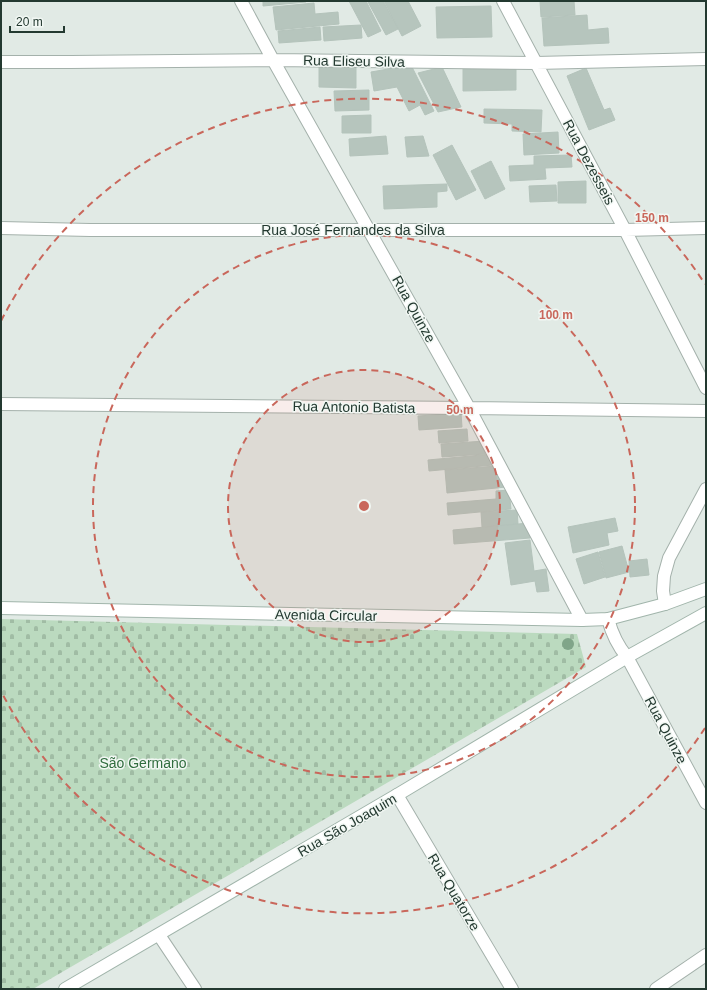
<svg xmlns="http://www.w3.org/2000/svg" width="707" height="990" font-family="Arial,sans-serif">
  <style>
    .cemetery { fill: url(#cemetery-stones) }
    .building { fill: #b6c5bd; stroke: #b4c3bb }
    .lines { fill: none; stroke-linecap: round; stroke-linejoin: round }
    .street-casing { stroke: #a4b1ab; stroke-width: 14 }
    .secondary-casing { stroke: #a1b5ab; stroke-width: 14 }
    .street { stroke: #fff; stroke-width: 12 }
    .secondary { stroke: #fff; stroke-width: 12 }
    .tree { fill: #80a589 }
    .ring { fill: none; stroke: #c9675b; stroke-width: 2; stroke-dasharray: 7 5 }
    .labels { text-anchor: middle; stroke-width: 3; stroke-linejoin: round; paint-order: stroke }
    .street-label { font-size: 14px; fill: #233930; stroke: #f1f7f3 }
    .park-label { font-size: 14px; fill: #306d3e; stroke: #f1f7f3 }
    .centre { fill: #c9675b; stroke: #f1f7f3; stroke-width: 2 }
    .ring-label { font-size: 12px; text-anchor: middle; font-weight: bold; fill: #c9675b; stroke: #f1f7f3; stroke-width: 3; stroke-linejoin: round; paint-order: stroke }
  </style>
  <defs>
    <pattern id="cemetery-stones" width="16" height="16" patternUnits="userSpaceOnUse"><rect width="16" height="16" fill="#bbdabf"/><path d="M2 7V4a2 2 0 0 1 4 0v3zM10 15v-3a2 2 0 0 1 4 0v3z" fill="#a0bca4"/></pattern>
  </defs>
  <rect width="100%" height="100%" fill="#e1eae5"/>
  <path class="cemetery" d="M1 619 577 634 586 667 33 989H1Z"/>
  <path class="building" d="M263 1H306V2L263 6Z
    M349 1H366L381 31 368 37Z
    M369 1H383L398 29 386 35 368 2Z
    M384 1H408L421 26 402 36Z
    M540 1H574L575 15 541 17Z
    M314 3 315 14 338 12 339 24 276 30 273 7Z
    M491 6 492 37 437 38 436 7Z
    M587 15 588 30 608 28 609 43 544 46 542 18Z
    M361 25 362 38 324 41 323 27Z
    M320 27 321 40 279 43 278 31Z
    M319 65 356 66V88L319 87Z
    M411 65 434 111 425 115 420 105 409 111 397 87 374 91 371 72Z
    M442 67 461 107 438 112 418 73Z
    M516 67V90L463 91V69Z
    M586 68 604 110 610 108 615 120 589 130 567 76Z
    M369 90V110L335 111 334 91Z
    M484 109 542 110 541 132 512 131V124L484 123Z
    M371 115V133H342V116Z
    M558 132 559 153 524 155 523 134Z
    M386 136 388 154 350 156 349 139Z
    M423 136 429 156 407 157 405 137Z
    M452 145 476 190 456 200 433 155Z
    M571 155 572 167 545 168 546 179 510 181 509 166 534 165V156Z
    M491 161 505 189 485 199 471 171Z
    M586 181V203H558V182Z
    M447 184V191L437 192V207L384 209 383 186Z
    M556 185 557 201 530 202 529 186Z
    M461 413 462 427 419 430 418 416Z
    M467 429 468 441 439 443 438 431Z
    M485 441V454L442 457 441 444Z
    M492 454 493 465 429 471 428 460Z
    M496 466 506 487 447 493 445 470Z
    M509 490 511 509 448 515 447 503 496 499V491Z
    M517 510 518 524 482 527 481 512Z
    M615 518 618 531 607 533 609 545 573 553 568 527Z
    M529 523 530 538 454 544 453 530Z
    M530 540 534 571 546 569 549 591 537 592 535 581 511 585 505 543Z
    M622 546 629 572 606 578 599 552Z
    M598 552 605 577 584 584 576 559Z
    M647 559 649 575 630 577 629 561Z"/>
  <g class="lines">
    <defs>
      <path id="street" d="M241 1 273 60 469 408 582 620
        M503 1 625 230 706 388
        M1 62H71L273 60 536 63 706 59
        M1 228 90 230H625L706 228
        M1 404 469 408 706 411
        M665 604 663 591 664 576 669 558 706 489
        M608 619C612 634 617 645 627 657L706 803
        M397 795 512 989
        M159 935 195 989
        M656 989 706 955"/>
      <path id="secondary" d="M1 608 582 620 608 619 665 604 706 589
        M65 989 397 795 627 657 706 613"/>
    </defs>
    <use href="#street" class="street-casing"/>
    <use href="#secondary" class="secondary-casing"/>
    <use href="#street" class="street"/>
    <use href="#secondary" class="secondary"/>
  </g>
  <circle class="tree" cx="568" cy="644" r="6"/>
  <circle cx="364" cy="506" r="136" fill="#c9675b" fill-opacity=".12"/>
  <g class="ring">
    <circle cx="364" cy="506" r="136"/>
    <circle cx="364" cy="506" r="271"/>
    <path d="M705 728A407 407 0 0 1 1 691M1 321A407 407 0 0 1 705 284"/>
  </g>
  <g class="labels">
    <g class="street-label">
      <text transform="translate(354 61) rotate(1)" y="5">Rua Eliseu Silva</text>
      <text transform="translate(589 162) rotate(62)" y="5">Rua Dezesseis</text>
      <text x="353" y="235">Rua José Fernandes da Silva</text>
      <text transform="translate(414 309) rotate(61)" y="5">Rua Quinze</text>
      <text transform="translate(354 407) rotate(1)" y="5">Rua Antonio Batista</text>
      <text transform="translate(326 615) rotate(1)" y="5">Avenida Circular</text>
      <text transform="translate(666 730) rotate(62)" y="5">Rua Quinze</text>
      <text transform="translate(347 825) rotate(-30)" y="5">Rua São Joaquim</text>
      <text transform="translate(454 892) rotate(59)" y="5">Rua Quatorze</text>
    </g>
    <g class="park-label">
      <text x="143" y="768">São Germano</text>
    </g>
  </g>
  <circle cx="364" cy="506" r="6" class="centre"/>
  <g class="ring-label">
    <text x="652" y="222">150 m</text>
    <text x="556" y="319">100 m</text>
    <text x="460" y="414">50 m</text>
  </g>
  <rect width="707" height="990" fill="none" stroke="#233930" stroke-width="4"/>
  <path d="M10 26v6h54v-6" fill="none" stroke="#233930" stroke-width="2"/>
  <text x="16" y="26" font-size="12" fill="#233930" stroke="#f1f7f3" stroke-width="3" paint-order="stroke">20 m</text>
</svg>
